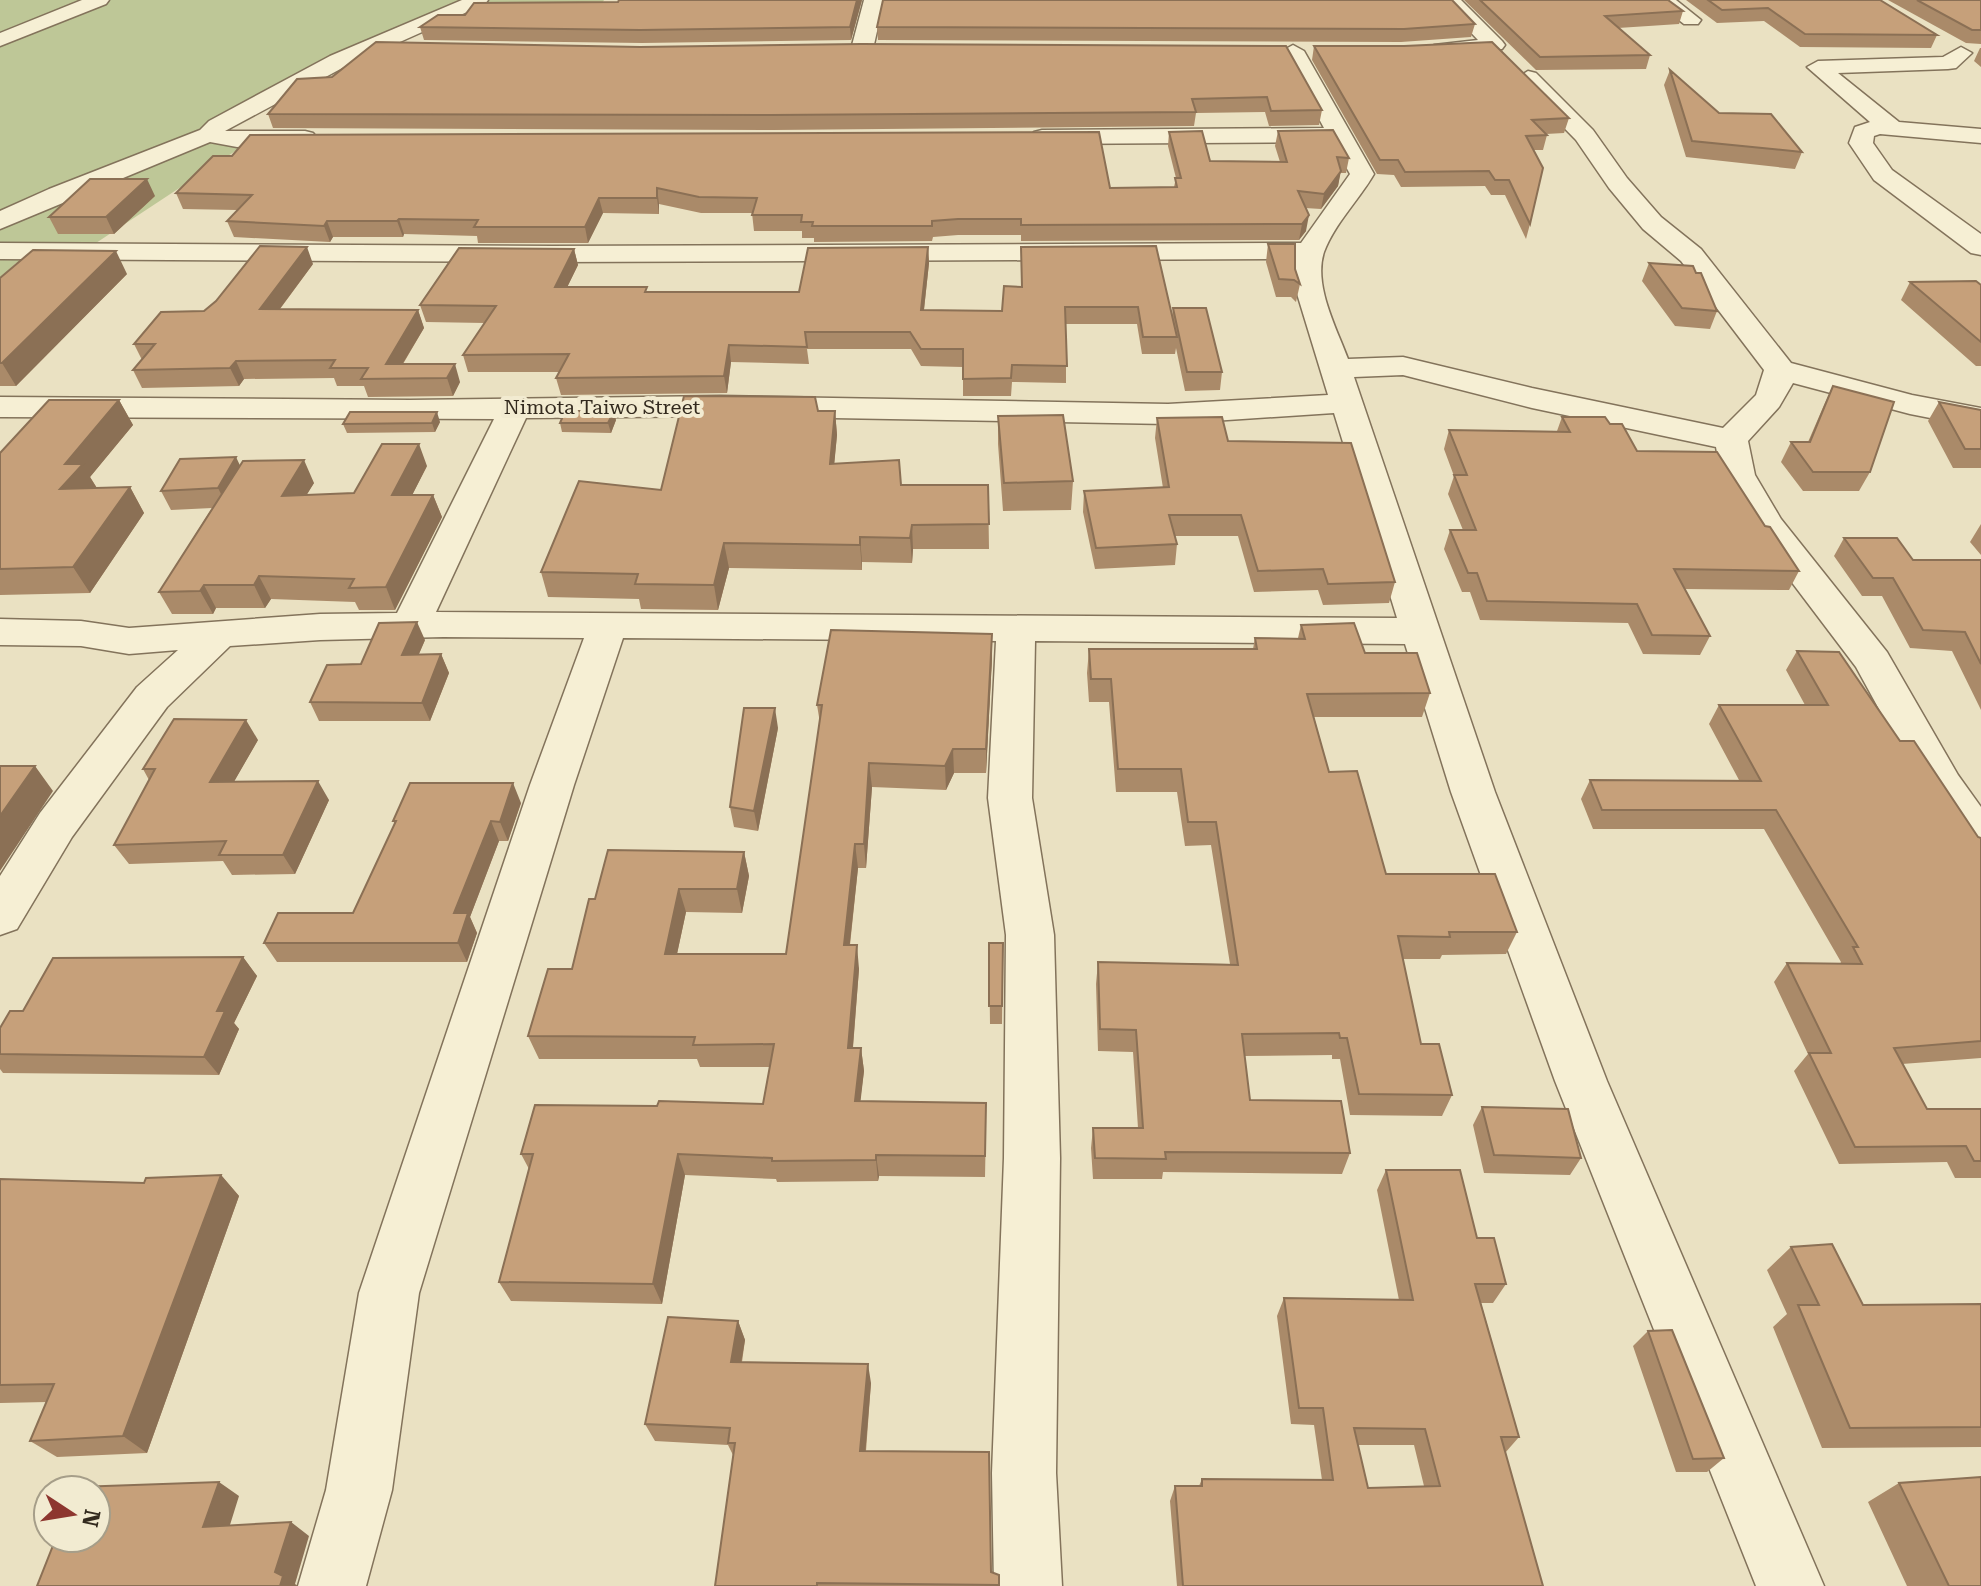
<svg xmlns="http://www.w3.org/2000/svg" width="1981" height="1586" font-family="'Roboto Serif',serif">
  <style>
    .green { fill: #bec797 }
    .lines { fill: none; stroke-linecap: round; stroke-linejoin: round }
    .minor-casing { stroke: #83735b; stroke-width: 3 }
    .minor { fill: #f6efd4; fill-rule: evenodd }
    .wall { fill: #aa8a69; fill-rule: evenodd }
    .shaded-wall { fill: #8b7055 }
    .building { fill: #c6a07a; stroke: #8b7055; stroke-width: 2; fill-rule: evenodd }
    .labels { text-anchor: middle; stroke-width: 8; stroke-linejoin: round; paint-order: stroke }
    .far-street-label { font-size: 20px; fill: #332a1e; stroke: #f2ebd1 }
  </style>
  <rect width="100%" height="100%" fill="#eae1c2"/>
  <path class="green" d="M0 0H604L596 13H476L411 34 213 127 243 146 96 243 16 263 0 278Z"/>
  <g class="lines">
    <defs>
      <path id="minor" d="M82 0H109L106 4 0 46V33Z
        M462 0H488L485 4 346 66 225 131H305L313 133 317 138 313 143 237 147 210 142 0 229V211L49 189 200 130 209 121 330 56Z
        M864 0H884L873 49 862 55 851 49Z
        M1440 0H1461L1502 41 1505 45 1502 49 1434 53 1430 49 1434 45 1478 40Z
        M1653 0H1676L1701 20 1698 24H1684Z
        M1293 45 1304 51 1374 174C1359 200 1335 223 1324 252 1313 285 1337 329 1348 359L1403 357 1532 388 1723 428 1756 395 1764 370 1681 261 1643 229 1609 188 1576 140 1520 83 1517 78 1528 71 1536 73 1593 130 1627 178 1661 217 1701 249 1791 363 1912 395 1981 408V428L1910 414 1793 383 1779 407 1748 441 1755 475 1781 519 1887 652 1958 775 1981 807V859L1965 854 1927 797 1856 667 1747 523 1721 475 1716 447 1532 408 1403 375 1354 377 1495 792 1607 1081 1824 1586H1756L1555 1081 1451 792 1405 644 1035 641 1032 798 1054 935 1060 1158 1056 1473 1062 1586H994L992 1473 1004 1158 1006 935 988 798 996 641 623 638 574 785 419 1293 392 1490 366 1586H298L326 1490 359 1293 530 785 584 638 443 637 320 640 230 646 167 707 72 837 17 929 0 935V876L40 813 137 687 178 650 129 654 81 646 0 645V619L81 621 129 628 320 614 397 613 494 419 0 417V397L410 400 720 396 1168 404 1328 395 1295 287V259L552 262 0 259V243L552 246 1301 243 1350 174 1332 142 1042 144 1034 142 1030 137 1034 132 1042 130 1324 128 1282 51ZM1334 413 1397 618 436 612 526 418 720 416 1168 424Z
        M1961 47 1972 53 1956 68 1948 69 1838 73 1899 122 1981 129V143L1880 134 1874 136 1873 143 1892 170 1981 234V255L1971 253 1874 180 1849 143 1855 127 1870 122 1807 67 1818 61 1943 57Z"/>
    </defs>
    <use href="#minor" class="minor-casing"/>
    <use href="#minor" class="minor"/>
  </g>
  <path class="wall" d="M619 0H862L851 40 642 43 424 40 420 27 465 15 618 2Z
    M1464 0H1668L1683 11 1679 24 1618 28 1650 55 1646 69 1536 70Z
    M1686 0H1880L1937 35 1931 48 1800 47 1764 21 1717 23Z
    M1888 0H1981V44L1966 43Z
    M1475 24 1471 37 1401 42 878 40 877 27Z
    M1286 46 1322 110 1319 125 1269 126 1265 112 1196 113 1194 126 774 130 273 128 268 114 332 77 640 47Z
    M1314 46 1569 118 1564 133 1546 134 1547 135 1543 150H1533L1530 224 1526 239 1505 195H1491L1485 186 1401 187 1394 175 1377 174 1312 60Z
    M1980 48H1981V67L1974 61Z
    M1670 70 1719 113 1802 152 1795 169 1686 157 1664 85Z
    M1278 131 1349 158 1346 173H1340L1338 186 1321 209 1305 208 1306 231 1299 240 1021 241V235H958L933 237 932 241 814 242V238H802V231H754L752 213H701L659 204V214L603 213 588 243H478L477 236 404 234 403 237H333L330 242 234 237 227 221 237 210 183 209 176 193 213 156 1110 188 1174 187 1176 178 1168 146 1169 132 1210 161 1280 162 1275 146Z
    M155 196 114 234H58L49 217Z
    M1268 244 1295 269 1300 284 1296 302 1291 297H1276L1266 262Z
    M928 247 929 263 924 310 1002 311 1021 287V247L1172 316 1173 308 1222 372 1220 390 1185 391 1176 348 1175 354H1142L1137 324H1066V383L1012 382 1011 396H963V367L921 366 911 349H807L809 364 731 362 727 393 561 395 556 378 560 372H468L463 355 485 323 426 322 420 305 574 249 578 265 567 287 648 292H799Z
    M1649 263 1717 311 1710 329 1675 326 1642 281Z
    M313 264 280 309 418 310 424 328 403 364 460 382 453 396 368 397 364 386H337L334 378 244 379 239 386 142 388 133 370 142 360 134 344 204 311Z
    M127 274 16 386H0V278Z
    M1910 282 1981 285V366H1976L1901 300Z
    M1833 386 1870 472 1859 491H1803L1781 462 1791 442H1808L1824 405Z
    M119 400 133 425 90 477 97 488 130 487 144 513 90 593 0 595V453Z
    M1939 402 1981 410V468H1953L1928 421Z
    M818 411H835L837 435 834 464 901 485H988L989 549H913L912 563 862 562V570L729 568 718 610 641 609 639 599 548 597 541 572 661 490Z
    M998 416 1073 481 1071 510 1003 511 998 444Z
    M1562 417 1610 424 1637 451 1765 526 1799 571 1789 590 1685 589 1710 636 1700 655 1643 654 1628 623 1480 620 1470 592H1462L1444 549 1450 530H1463L1448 494 1454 476 1444 449 1449 430 1557 431Z
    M1157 418 1228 441 1395 582 1389 603 1323 605 1318 590 1254 592 1238 536H1175L1177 544 1175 565 1095 569 1083 512 1084 491 1163 488 1155 438Z
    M616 420 611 433 562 432 560 423Z
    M440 422 435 432 347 433 343 424Z
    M240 465 314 483 306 495 354 493 427 466 412 495H433L442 517 395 610H359L355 602 271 599 265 608H216L213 614H172L159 592 212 508 171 510 161 491Z
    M1981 524V555L1970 542Z
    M1844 538 1913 560H1981V710L1952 651 1910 648 1882 596H1862L1834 556Z
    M1301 625 1365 653 1430 693 1422 717H1314L1329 772 1386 874 1517 932 1506 954 1442 955 1440 959H1402L1421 1044 1452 1095 1442 1116 1350 1115 1340 1059H1332V1055L1244 1056 1250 1100 1350 1153 1342 1174 1163 1172 1162 1179H1093L1091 1148 1093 1128H1138L1133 1052 1098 1051 1096 984 1098 962 1230 964 1211 845 1185 846 1177 792H1116L1109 702H1089L1087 673 1089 649H1253L1255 638H1298Z
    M425 640 419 654H441L449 673 430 721H319L310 702 361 664Z
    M1797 651 1900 741 1978 837 1981 838V1058L1902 1064 1927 1109H1981V1178H1955L1947 1162 1839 1164 1794 1071 1808 1054 1774 982 1787 963 1840 964 1841 962 1764 829H1593L1581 799 1590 780H1739L1709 724 1719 705H1805L1786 670Z
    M992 658 986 773H954L946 790 872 787 866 868H858L850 945 859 969 853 1048H861L864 1071 860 1101 986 1125 985 1177 879 1176 878 1181 777 1182 776 1179 685 1175 662 1304 511 1301 499 1282 529 1169 521 1154 657 1106 763 1104 770 1067H700L697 1059H539L528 1036 572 969 595 899 744 852 749 876 742 913 686 912 677 954H786L820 723 817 705Z
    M778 728 758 831 734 827 730 807Z
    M258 740 234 781 329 800 295 874 232 875 223 861 129 864 114 845 149 780 143 769Z
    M521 803 508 841H499L470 917 477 933 467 962H277L264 943 353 913 395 824 393 821Z
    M989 943H1003L1002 1024H990Z
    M243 957 257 976 234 1023 239 1029 219 1075 3 1073 0 1069V1028L23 1011Z
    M1482 1107 1581 1158 1570 1175 1484 1173 1473 1125Z
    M1386 1170 1477 1238 1506 1284 1493 1303H1481L1519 1437 1505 1453 1543 1586H1177L1170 1501 1175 1486H1199L1202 1479 1322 1480 1314 1425 1291 1424 1277 1316 1284 1298 1399 1300 1377 1190ZM1357 1445H1414L1424 1486 1368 1488Z
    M221 1175 239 1196 147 1453 57 1457 30 1441 47 1402 0 1403V1179L144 1183Z
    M1791 1247 1863 1305 1981 1304V1447L1822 1448 1773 1327 1787 1314 1767 1270Z
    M738 1321 745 1340 742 1362 871 1383 866 1451 991 1572 999 1575V1586H715L733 1455 728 1445 655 1441 645 1424Z
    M1648 1331 1724 1458 1707 1472H1676L1633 1346Z
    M1899 1483 1981 1586H1907L1868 1502Z"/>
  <path class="shaded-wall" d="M857 0H862L851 40 850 27Z
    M1341 171 1338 186 1321 209 1324 194Z
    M147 179 155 196 114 234 106 217Z
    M657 188 659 204V214L657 198Z
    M599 198 603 213 588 243 585 227Z
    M1309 215 1306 231 1299 240 1302 224Z
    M399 219 404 234 403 237 397 221Z
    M327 221 333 237 330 242 324 226Z
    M307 247 313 264 267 326 260 309Z
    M928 247 929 263 922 327 921 310Z
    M574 249 578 265 559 304 555 287Z
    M116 251 127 274 16 386 2 363Z
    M418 310 424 328 394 378 386 364Z
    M729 345 731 362 727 393 724 376Z
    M236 361 244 379 239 386 230 368Z
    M455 364 460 382 453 396 447 378Z
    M119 400 133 425 90 477 98 490 60 489 65 464Z
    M614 411 616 420 611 433 608 423Z
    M835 411 837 435 832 488 830 464Z
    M437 412 440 422 435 432 432 423Z
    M419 444 427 466 401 517 392 495Z
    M236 457 245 476 228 508 218 488Z
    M304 460 314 483 292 519 282 496Z
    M130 487 144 513 90 593 73 567Z
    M433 495 442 517 395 610 386 587Z
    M912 525 913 549 912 563 910 538Z
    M860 537 862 562V570L860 545Z
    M724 543 729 568 718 610 714 585Z
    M259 576 271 599 265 608 254 585Z
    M204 585 216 608 213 614 200 591Z
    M417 622 425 640 410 674 402 655Z
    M992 634V658L986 773V749Z
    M441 654 449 673 430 721 422 703Z
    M775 708 778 728 758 831 754 811Z
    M246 720 258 740 223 801 210 782Z
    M953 749 954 773 946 790 945 766Z
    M869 763 872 787 866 868 864 844Z
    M35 766 53 791 0 871V816Z
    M318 781 329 800 295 874 283 855Z
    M513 783 521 803 508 841 500 822Z
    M491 821 499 841 470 917 477 933 467 962 458 943 454 913Z
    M855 844 858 868 847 969 844 945Z
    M744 852 749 876 742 913 737 889Z
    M679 889 686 912 672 977 665 954Z
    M857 945 859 969 851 1070 848 1048Z
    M243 957 257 976 234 1023 239 1029 219 1075 204 1057 217 1011Z
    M861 1048 864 1071 858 1123 855 1101Z
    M678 1154 685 1175 662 1304 653 1284Z
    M876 1155 879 1176 878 1181 876 1160Z
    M221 1175 239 1196 147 1453 123 1436Z
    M738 1321 745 1340 738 1381 731 1362Z
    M868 1364 871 1383 864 1468 860 1451Z
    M219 1482 239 1496 225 1541 203 1527Z
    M291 1522 309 1536 295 1584 298 1586H280L275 1572Z"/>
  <path class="building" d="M619 0H857L850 27 640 30 420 27 438 15H465L474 3 618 2Z
    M883 0H1452L1475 24 1404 29 877 27Z
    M1480 0H1668L1683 11 1605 16 1650 55 1540 57Z
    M1708 0H1880L1937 35 1805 34 1768 8 1722 10Z
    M1917 0H1981V30H1972Z
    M376 42 640 47 861 44 1286 46 1322 110 1271 111 1267 97 1192 99 1196 112 772 115 268 114 297 79 332 77Z
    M1492 42 1569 118 1532 120 1547 135 1526 136 1543 168 1530 224 1509 180H1495L1489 171 1405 172 1398 160H1380L1314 46H1404Z
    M1670 70 1719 113 1771 114 1802 152 1692 141Z
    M1333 130 1349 158 1337 157 1341 171 1324 194 1298 191 1309 215 1302 224 1021 225V219H958L932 221V226H812L813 222H801L802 215H752L757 198 699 197 657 188V198H599L585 227H474L478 220 399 219 397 221H327L324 226 227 221 252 195 176 193 213 156H232L250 135 1099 132 1110 188 1177 187 1175 178H1181L1169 132 1202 131 1210 161 1287 162 1278 131Z
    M90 179H147L106 217H49Z
    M1268 244H1295V269L1300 284 1294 280 1279 279Z
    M260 246 307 247 260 309 418 310 386 364H455L447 378 361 379 368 368H330L335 360 236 361 230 368 133 370 155 344H134L161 312 204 311 216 301Z
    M1156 246 1177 337H1143L1138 307H1065L1067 366 1012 365 1011 378 963 379V349H921L910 332H805L807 347 729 345 724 376 556 378 569 354 463 355 496 306 420 305 459 248 574 249 555 287H647L645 292H799L808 248 928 247 921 310 1002 311 1004 286 1022 287 1021 247Z
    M33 250 116 251 2 363H0V278Z
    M1649 263 1693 266 1696 273H1701L1717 311 1682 308Z
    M1976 281 1981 285V342L1910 282Z
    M1173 308H1206L1222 372H1187Z
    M1833 386 1894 402 1870 472H1813L1791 442H1810Z
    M684 396 815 397 818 411H835L830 464 899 460 901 485H988L989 524 912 525 910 538 860 537V545L724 543 714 585 635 584 638 574 541 572 579 481 661 490Z
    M49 400H119L65 464H83L60 489 130 487 73 567 0 569V453Z
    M1939 402 1981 410V449H1965Z
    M565 411H614L608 423H560Z
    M350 412H437L432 423 343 424Z
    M1063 415 1073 481 1004 483 998 416Z
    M1222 417 1228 441 1351 443 1395 582 1328 584 1323 569 1258 571 1241 515H1169L1177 544 1096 548 1084 491 1169 487 1157 418Z
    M1562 417H1605L1610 424H1622L1637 451 1717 452 1765 526 1770 527 1799 571 1674 569 1710 636 1652 635 1637 604 1487 601 1477 573H1468L1450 530H1476L1454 475H1467L1449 430 1570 432Z
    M382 444H419L392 495H433L386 587 349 588 354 579 259 576 254 585H204L200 591 159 592 243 461 304 460 282 496 354 493Z
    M236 457 218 488 161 491 180 459Z
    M1844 538H1897L1913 560H1981V664L1965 632 1923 630 1893 578H1873Z
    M417 622 402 655 441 654 422 703 310 702 327 665 361 664 379 623Z
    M1354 623 1365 653H1417L1430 693 1307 694 1329 772 1357 771 1386 874H1495L1517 932H1449L1450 937 1398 936 1421 1044H1439L1452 1095 1359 1094 1347 1038H1340L1339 1033 1242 1034 1250 1100 1341 1101 1350 1153 1165 1152 1166 1159 1095 1158 1093 1128H1143L1136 1030 1100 1029 1098 962 1238 965 1216 822H1188L1181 769H1118L1111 679H1091L1089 649H1257L1255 638 1305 639 1301 625Z
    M831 630 992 634 986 749H953L945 766 869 763 864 844H855L844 945H857L848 1048H861L855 1101 986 1103 985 1156 876 1155V1160L772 1161V1158L678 1154 653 1284 499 1282 533 1154H521L535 1105 657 1106 659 1101 763 1104 774 1044 693 1045 695 1037 528 1036 548 969H572L589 899H595L608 850 744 852 737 889H679L665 954H786L822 705H817Z
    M1797 651 1839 652 1900 741H1914L1978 837 1981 838V1041L1894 1048 1927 1109H1981V1161H1974L1966 1146 1855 1147 1809 1053H1831L1787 963 1862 964 1853 947H1858L1776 810H1602L1590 780 1761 781 1719 705H1828Z
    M744 708H775L754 811 730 807Z
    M174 719 246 720 210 782 318 781 283 855H219L226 841 114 845 155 769H143Z
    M0 766H35L0 816Z
    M410 783H513L500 822 491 821 454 913H468L458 943H264L278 913H353L396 821H393Z
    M989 943H1003L1002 1006H989Z
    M243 957 217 1011H225L204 1057 0 1054V1028L10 1011H23L53 958Z
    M1482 1107 1568 1109 1581 1158 1494 1155Z
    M1386 1170H1460L1477 1238H1494L1506 1284H1475L1519 1437H1501L1543 1586H1183L1175 1486H1202V1479L1333 1480 1323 1408H1299L1284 1298 1413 1300ZM1354 1428 1425 1429 1440 1486 1368 1488Z
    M221 1175 123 1436 30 1441 54 1384 0 1385V1179L144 1183 146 1178Z
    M1832 1244 1863 1305 1981 1304V1427L1850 1428 1798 1305H1819L1791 1247Z
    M668 1317 738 1321 731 1362 868 1364 860 1451 989 1452 991 1572 999 1575V1585L817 1583V1586H715L735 1443H728L730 1428 645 1424Z
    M1672 1330 1724 1458 1693 1459 1648 1331Z
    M1981 1477V1586H1949L1899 1483Z
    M219 1482 203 1527 291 1522 275 1572 283 1576 280 1586H37L56 1538H96V1490H76L77 1487Z"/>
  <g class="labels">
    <g class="far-street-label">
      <text x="602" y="414">Nimota Taiwo Street</text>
    </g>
  </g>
  <g transform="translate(72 1514) rotate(102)"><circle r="38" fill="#f2ebd1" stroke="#a69e89" stroke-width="2"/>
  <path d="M0-6L14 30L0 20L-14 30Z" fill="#8d362f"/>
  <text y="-12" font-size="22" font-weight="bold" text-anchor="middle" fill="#332a1e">N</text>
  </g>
</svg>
